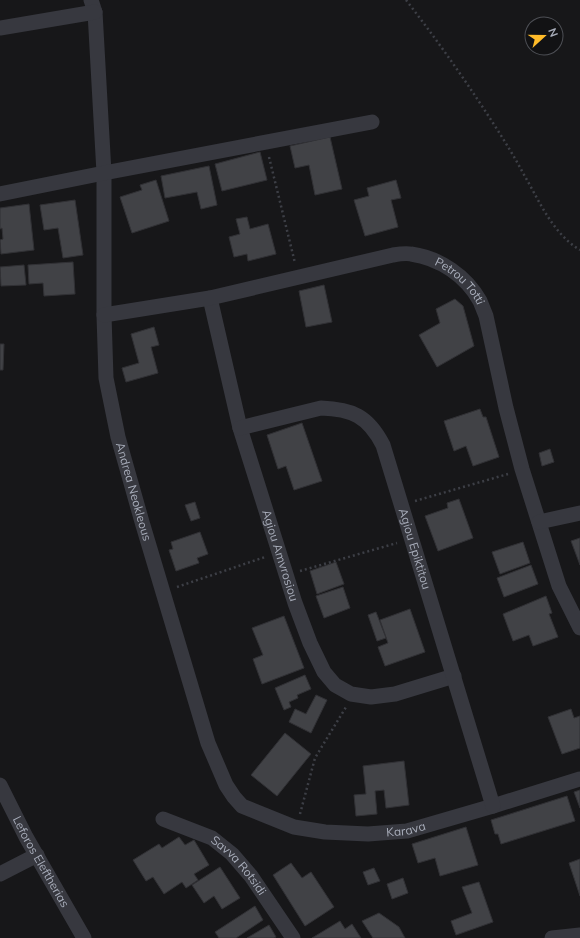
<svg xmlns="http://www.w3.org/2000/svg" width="580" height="938" font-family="Mulish,sans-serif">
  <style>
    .building { fill: #414246; stroke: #313135 }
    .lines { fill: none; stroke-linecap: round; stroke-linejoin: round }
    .path { stroke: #3d3f46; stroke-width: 2.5; stroke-dasharray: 2 3; stroke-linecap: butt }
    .street { stroke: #37383f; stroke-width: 15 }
    .labels { text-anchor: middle; stroke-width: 3; stroke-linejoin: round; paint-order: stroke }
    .street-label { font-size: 12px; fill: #a8adba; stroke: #121214 }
  </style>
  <rect width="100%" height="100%" fill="#171719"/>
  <path class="building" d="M330 137 342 189 315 195 309 165 295 168 290 146Z
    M260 152 267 180 222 191 215 164Z
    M209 166 217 205 201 209 197 192 165 198 161 176Z
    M156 180 169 221 132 233 120 197 142 190 140 185Z
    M396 180 401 198 391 200 398 227 365 236 354 200 369 196 367 188Z
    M75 200 83 255 63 258 58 228 44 230 40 205Z
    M29 204 34 250 1 254 0 240 3 239 2 228 0 229V208Z
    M247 217 250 229 268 224 276 254 248 261 247 254 234 257 229 237 240 234 236 219Z
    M73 262 75 294 44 296 43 283 29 284 28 265Z
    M24 265 26 285 1 286 0 267Z
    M324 285 332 322 306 327 299 291Z
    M455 299 463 306 474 346 437 367 419 335 440 323 436 309Z
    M154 327 159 345 151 347 158 373 126 382 122 368 139 363 131 334Z
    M0 344H4L3 370H0Z
    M480 409 483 417H486L499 457 473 466 466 446 454 451 444 421Z
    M302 423 322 481 294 490 286 466 278 469 267 435Z
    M550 449 554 462 542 466 539 453Z
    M459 499 473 538 438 551 425 516 448 508 447 503Z
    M195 502 200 518 191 521 185 505Z
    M200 532 208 554 197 558 199 563 176 571 169 550 173 549 171 542Z
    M580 538V565L571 541Z
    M523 542 530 563 500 574 492 552Z
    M336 562 344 584 317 594 310 571Z
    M531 565 538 584 504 597 497 578Z
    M343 587 350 608 324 618 316 596Z
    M546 596 552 613 549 614 558 637 533 646 529 635 513 641 503 614Z
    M410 609 425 652 385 666 378 647 388 643 380 620Z
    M376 612 386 638 377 641 368 615Z
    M284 616 304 668 262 684 253 659 263 655 252 628Z
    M305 675 311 689 297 695 298 698 289 702 291 707 284 710 275 688Z
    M316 695 327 700 311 733 289 722 295 709 306 714Z
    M571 709 574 718 580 716V748L562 754 548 717Z
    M285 733 311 754 277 796 251 775Z
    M404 761 409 805 386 808 384 790 375 791 377 814 356 816 354 795 366 794 363 766Z
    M580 790V808L574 792Z
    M567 796 575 821 501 844 498 834H495L491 820Z
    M466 827 478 865 440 876 435 858 418 863 412 844Z
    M179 837 185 845 194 840 209 865 194 874 198 880 186 888 182 882 164 894 153 877 146 881 133 860 159 844 162 848Z
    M580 859V896L569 863Z
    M291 863 302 878 311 872 334 907 305 926 273 875Z
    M220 867 240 898 222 909 214 896 204 903 192 885Z
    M374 868 380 881 368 885 363 872Z
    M403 878 408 893 392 899 387 884Z
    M479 882 493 922 456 935 451 921 472 913 462 887Z
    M255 906 263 920 236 938H219L215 932Z
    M379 913 399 927 405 938H373L362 921Z
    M340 921 345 929 352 924 361 938H312Z
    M269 925 276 937 274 938H247Z"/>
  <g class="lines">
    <path class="path" d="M406 0C437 40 466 81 493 123 504 140 514 156 523 173 539 200 552 233 580 250
      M269 157 295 263
      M415 501 508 474
      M300 571 397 543
      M177 587 265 557
      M300 814 315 758 346 707"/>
    <g class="street">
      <path id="s1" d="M91 0 95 12 104 173V315L106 378 118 437 142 522 208 743 226 785 234 797 242 806 294 827 325 832 368 834 407 831 493 806 580 779"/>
      <path d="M0 28 95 12"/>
      <path d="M0 194 104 173 372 122"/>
      <path id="s2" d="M210 298 240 428 295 603 310 643 324 672 335 685 351 694 371 697 395 694 454 676"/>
      <path id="s3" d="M104 315 210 298 393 255C399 254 406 253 411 254 440 258 466 276 480 301 482 306 484 311 486 316L506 408 522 469 559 586 580 628"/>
      <path id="s4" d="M240 428 321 408C352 409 368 416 383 445L493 806"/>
      <path d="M539 522 580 513"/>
      <path id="s5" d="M0 785 26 837 84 938"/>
      <path id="s6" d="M163 819 212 838 232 854 251 876 293 938"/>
      <path d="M0 874 37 855"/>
      <path d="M552 938 580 935"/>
    </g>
  </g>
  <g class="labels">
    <g class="street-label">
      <text dy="4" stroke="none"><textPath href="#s3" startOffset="371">Petrou Totti</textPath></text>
      <text dy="4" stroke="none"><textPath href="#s1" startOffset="496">Andrea Neokleous</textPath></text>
      <text dy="4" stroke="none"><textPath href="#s4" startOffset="269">Agiou Epiktitou</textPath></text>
      <text dy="4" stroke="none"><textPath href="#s2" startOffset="267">Agiou Amvrosiou</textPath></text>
      <text dy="4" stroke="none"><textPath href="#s1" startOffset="999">Karava</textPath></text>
      <text dy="4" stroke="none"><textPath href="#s5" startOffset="87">Leforos Eleftherias</textPath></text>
      <text dy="4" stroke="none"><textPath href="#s6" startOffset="91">Savva Rotsidi</textPath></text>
    </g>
  </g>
  <g transform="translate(544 36) rotate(69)"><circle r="19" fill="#121214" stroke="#4e5056"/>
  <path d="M0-3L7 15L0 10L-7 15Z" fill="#ffbb29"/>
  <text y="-6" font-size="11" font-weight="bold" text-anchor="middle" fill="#a8adba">N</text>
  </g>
</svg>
